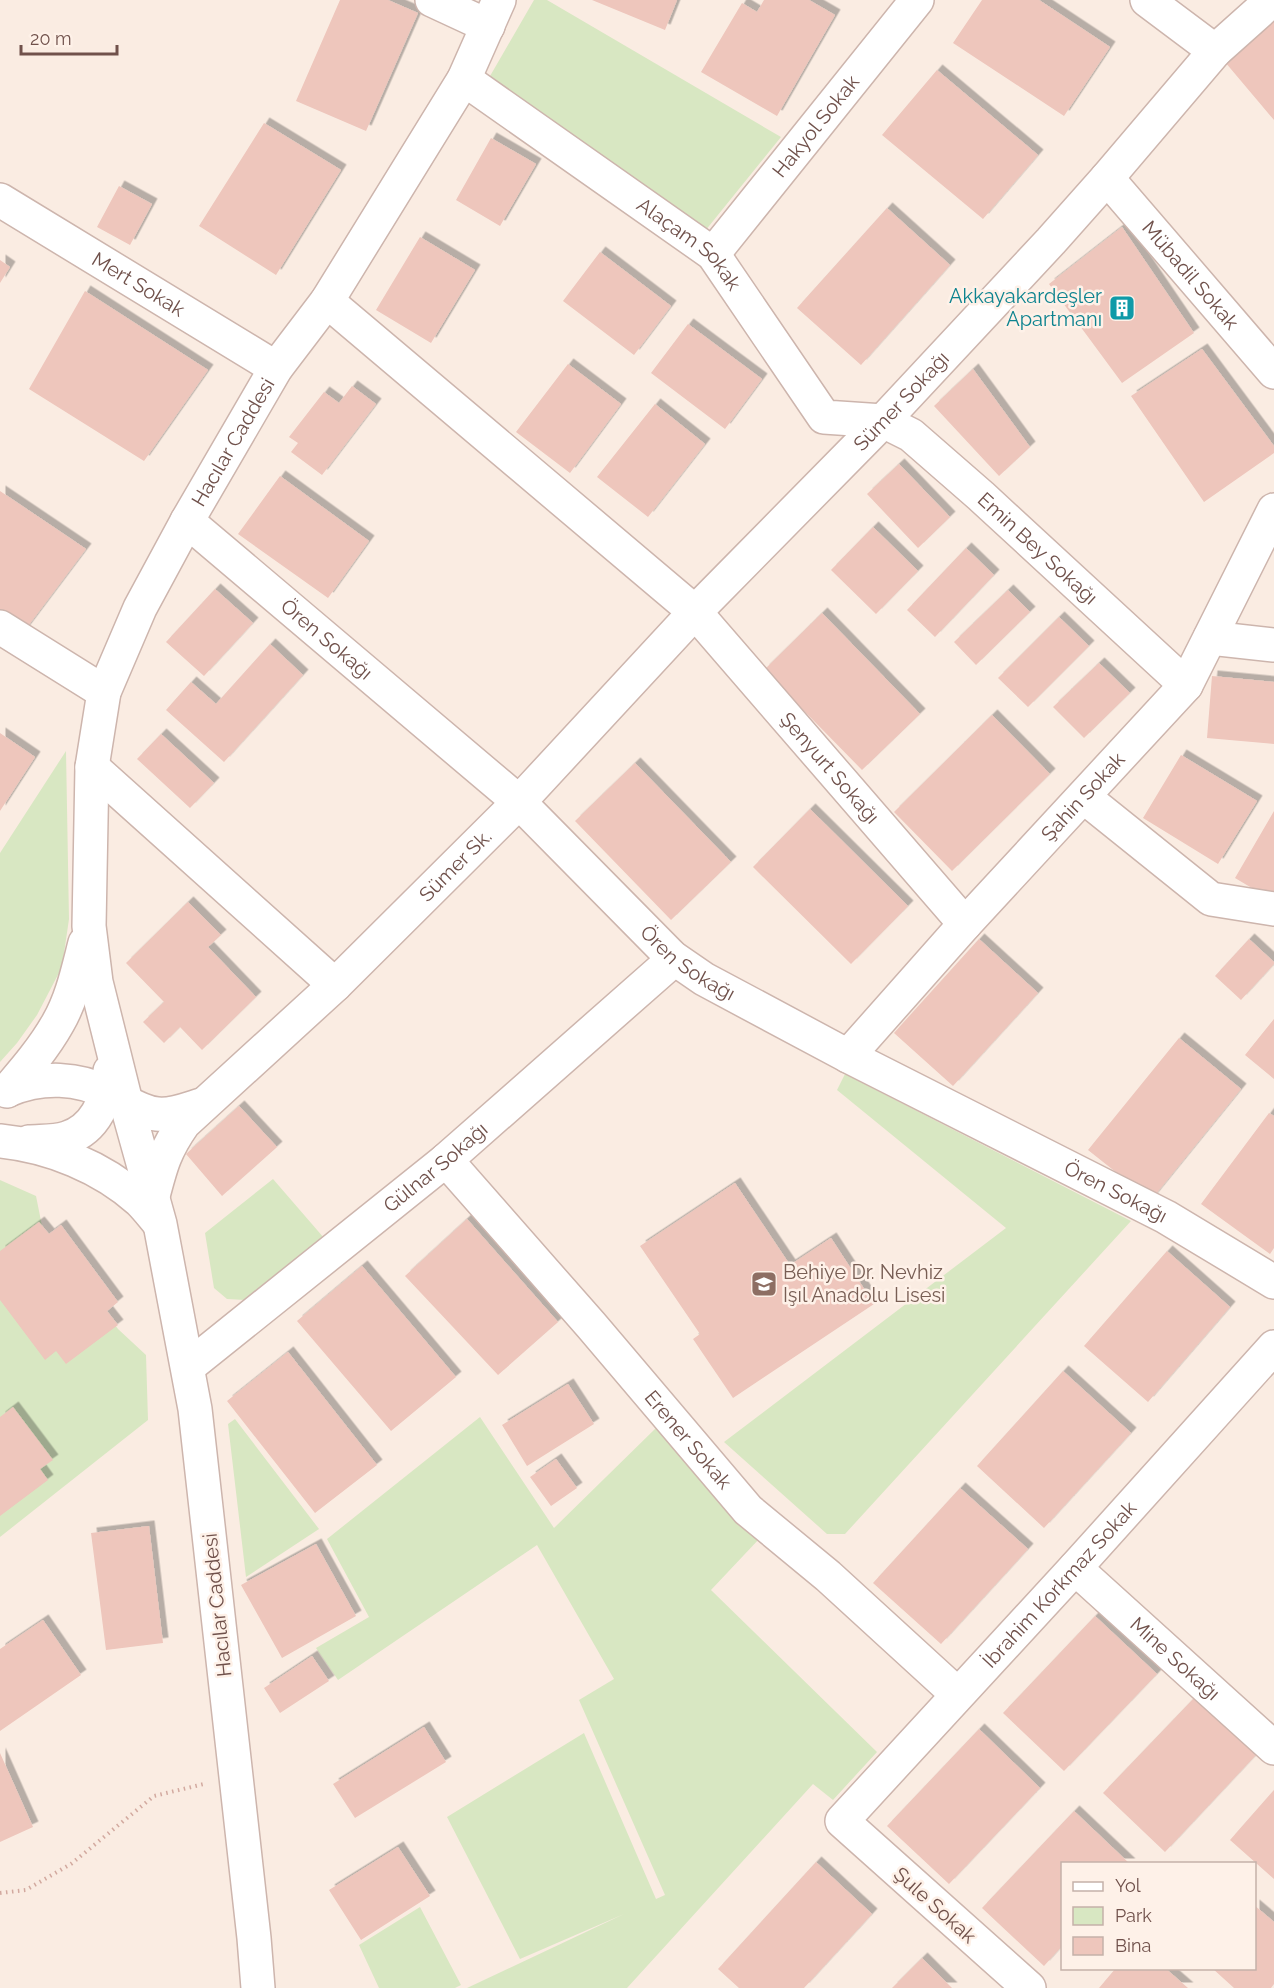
<svg xmlns="http://www.w3.org/2000/svg" width="1274" height="1988" font-family="Raleway,sans-serif">
  <style>
    .green { fill: #d8e7c2 }
    .building { fill: #eec6bc; filter: url(#shadow) }
    .lines { fill: none; stroke-linecap: round; stroke-linejoin: round }
    .minor-casing { stroke: #cdb5ad; stroke-width: 36 }
    .tertiary-casing { stroke: #cdb5ad; stroke-width: 36 }
    .path { stroke: #d2a99f; stroke-width: 4; stroke-dasharray: 1.5 4.5; stroke-linecap: butt }
    .minor { stroke: #fff; stroke-width: 33 }
    .tertiary { stroke: #fff; stroke-width: 33 }
    .labels { text-anchor: middle; stroke-width: 5; stroke-linejoin: round; paint-order: stroke }
    .street-label { font-size: 20px; fill: #70514b; stroke: #fef1e8 }
    .culture-label { font-size: 20px; fill: #0d838f; stroke: #fef1e8; text-anchor: end }
    .education-label { font-size: 20px; fill: #785e54; stroke: #fef1e8; text-anchor: start }
  </style>
  <defs>
    <filter id="shadow"><feDropShadow dx="5.5" dy="-5.5" stdDeviation="0" flood-color="#0004"/></filter>
  </defs>
  <rect width="100%" height="100%" fill="#faece2"/>
  <path class="green" d="M534 0H547L781 137 705 231 486 83Z
    M66 751 69 919 62 967 37 1015 17 1043 0 1062V853Z
    M845 1074 1131 1221 845 1534H827L724 1442 1006 1228 837 1090Z
    M273 1179 324 1238 245 1300 227 1299 214 1288 205 1233Z
    M0 1180 36 1196 42 1226 118 1329 146 1355 148 1420 0 1537Z
    M480 1417 554 1528 656 1428 760 1538 711 1590 877 1752 833 1800 813 1784 627 1988H467L624 1914 520 1959 447 1817 584 1733 656 1899 665 1895 579 1700 614 1679 537 1545 338 1680 316 1648 369 1617 327 1539Z
    M235 1419 319 1529 246 1577 228 1424Z
    M420 1907 461 1985 455 1988H379L359 1945Z"/>
  <path class="building" d="M340 0H388L418 13 366 131 296 101Z
    M592 0H677L665 30Z
    M764 0H809L835 15 777 116 701 72 742 3 757 12Z
    M982 0H1039L1110 47 1064 116 953 43Z
    M1274 19V120L1225 62Z
    M937 70 1038 155 983 219 882 135Z
    M264 123 341 170 276 275 199 226Z
    M491 138 536 164 500 226 456 200Z
    M119 186 152 204 130 245 97 227Z
    M887 208 950 265 861 365 797 308Z
    M1122 227 1194 333 1122 383 1049 284Z
    M420 237 475 270 431 343 376 310Z
    M600 252 671 306 634 355 563 301Z
    M0 260 10 267 0 283Z
    M85 291 208 370 144 461 29 389Z
    M688 324 762 379 725 429 651 373Z
    M1202 349 1274 446V453L1204 502 1131 396Z
    M568 364 621 404 570 473 516 432Z
    M973 369 1030 447 999 476 934 406Z
    M352 386 376 404 322 475 291 452 298 443 289 437 324 392 339 403Z
    M655 404 705 444 648 517 597 477Z
    M899 464 950 517 918 548 867 494Z
    M280 476 369 541 328 598 238 534Z
    M0 491 86 549 22 634 0 620Z
    M873 527 918 571 876 614 831 570Z
    M966 548 994 575 935 637 907 610Z
    M215 589 253 623 204 676 166 642Z
    M1008 590 1030 612 976 665 954 642Z
    M822 613 920 714 862 770 764 670Z
    M1059 617 1089 646 1028 707 998 678Z
    M270 644 303 675 224 762 166 710 191 682 216 704Z
    M1099 663 1130 693 1084 738 1053 707Z
    M1212 676 1274 682V744L1207 738Z
    M992 715 1050 774 952 871 894 812Z
    M0 733 35 757 0 811Z
    M161 734 214 783 190 808 137 759Z
    M1181 755 1257 801 1218 864 1143 818Z
    M635 763 731 862 671 920 575 821Z
    M810 809 908 906 851 964 753 867Z
    M1274 811V897L1272 900 1235 878Z
    M188 902 221 935 208 947 256 997 202 1050 180 1027 164 1043 143 1022 164 1002 126 963Z
    M979 939 1038 993 953 1086 894 1033Z
    M1249 939 1274 962V964L1241 1000 1215 976Z
    M1274 1019V1079L1245 1055Z
    M1179 1038 1241 1089 1151 1200 1088 1150Z
    M239 1106 277 1147 222 1196 186 1154Z
    M1269 1113 1274 1116V1248L1270 1254 1201 1204Z
    M735 1183 790 1265 831 1238 874 1304 733 1398 693 1339 700 1334 640 1246Z
    M467 1219 558 1322 498 1375 405 1276Z
    M39 1222 49 1234 61 1225 118 1302 107 1311 118 1325 66 1364 56 1351 45 1360 0 1300V1251Z
    M1167 1251 1230 1307 1148 1402 1084 1346Z
    M362 1266 456 1377 391 1431 297 1321Z
    M288 1352 377 1465 315 1513 227 1401Z
    M1063 1371 1131 1433 1044 1528 977 1466Z
    M568 1384 594 1424 527 1466 502 1425Z
    M13 1407 53 1460 40 1469 48 1480 0 1516V1417Z
    M556 1459 577 1488 551 1506 530 1477Z
    M960 1488 1028 1549 941 1644 873 1583Z
    M149 1526 163 1643 106 1650 91 1533Z
    M316 1544 356 1616 282 1658 241 1585Z
    M1095 1616 1157 1674 1064 1771 1003 1713Z
    M43 1620 81 1675 0 1731V1649Z
    M312 1656 329 1681 280 1713 264 1688Z
    M1195 1697 1256 1755 1165 1852 1103 1793Z
    M424 1727 446 1762 355 1818 333 1784Z
    M979 1729 1040 1788 949 1884 887 1826Z
    M0 1753 33 1827 0 1842Z
    M1274 1790V1879L1230 1840Z
    M1074 1811 1130 1864H1062V1946L1044 1966 982 1908Z
    M398 1847 430 1896 361 1940 329 1890Z
    M816 1862 872 1914 804 1988H739L718 1969Z
    M1254 1905 1274 1922V1984L1271 1988H1234L1212 1968H1254Z
    M922 1958 952 1988H892Z
    M1116 1968H1165L1188 1988H1099Z"/>
  <g class="lines">
    <defs>
      <g id="minor">
        <path d="M432 0 488 26"/>
        <path d="M1147 0 1215 51"/>
        <path id="s1" d="M464 79 713 254 824 417 883 421 911 435 981 496 1186 685"/>
        <path id="s2" d="M1107 178 1274 372"/>
        <path id="s3" d="M0 200 276 368"/>
        <path id="s4" d="M713 254 917 0"/>
        <path id="s5" d="M327 301 695 612 965 924"/>
        <path id="s6" d="M187 521 519 802 672 957 704 979 848 1056 1166 1217 1274 1282"/>
        <path d="M0 627 104 692"/>
        <path d="M1210 638 1274 645"/>
        <path d="M92 767 335 985"/>
        <path d="M1084 797 1211 899 1274 909"/>
        <path id="s7" d="M848 1056 965 924 1186 685 1274 510"/>
        <path id="s8" d="M446 1160 591 1325 748 1510 828 1576 957 1694"/>
        <path id="s9" d="M188 1367 446 1160 664 968 672 957"/>
        <path id="s10" d="M1075 1568 1274 1748"/>
        <path id="s11" d="M1029 1988 842 1821 1075 1568 1274 1347"/>
      </g>
      <g id="tertiary">
        <path d="M8 1090C42 1076 78 1077 110 1094 125 1101 140 1112 157 1114 172 1116 187 1109 201 1105"/>
        <path d="M7 1091C25 1070 44 1048 58 1023 72 999 78 970 85 943"/>
        <path d="M0 1141C50 1146 102 1167 140 1201 147 1208 153 1216 159 1223"/>
        <path d="M29 1142C41 1141 55 1142 67 1138 96 1129 107 1099 110 1071"/>
        <path id="s12" d="M153 1196C161 1165 165 1150 184 1123L335 985 519 802 695 612 883 421 1051 241 1107 178 1215 51 1272 0"/>
        <path id="s13" d="M258 1988 254 1938 195 1409 160 1224 126 1102 96 982 89 926 92 767 104 692 140 608 187 521 276 368 327 301 464 79 499 0"/>
      </g>
    </defs>
    <use href="#minor" class="minor-casing"/>
    <use href="#tertiary" class="tertiary-casing"/>
    <path class="path" d="M0 1893 26 1890 71 1864 154 1796 204 1784"/>
    <use href="#minor" class="minor"/>
    <use href="#tertiary" class="tertiary"/>
  </g>
  <defs>
    <symbol id="building-square" viewBox="-11 -11 22 22"><rect x="-9" y="-9" width="18" height="18" rx="4" fill="#0f9aa8" stroke="#fef1e8"/><path d="M-4-6H4V6H1V3H-1V6H-4ZM-2.5-4.3h1.7v1.8h-1.7ZM.8-4.3h1.7v1.8H.8ZM-2.5-1h1.7V.8h-1.7ZM.8-1h1.7V.8H.8Z" fill="#fff"/></symbol>
    <symbol id="school-square" viewBox="-11 -11 22 22"><rect x="-9" y="-9" width="18" height="18" rx="4" fill="#8d6e63" stroke="#fef1e8"/><path d="M0-5L7-2L0 1L-7-2ZM-4 1L0 2.5L4 1V4Q0 6-4 4Z" fill="#fff"/></symbol>
  </defs>
  <g fill-rule="evenodd">
    <use href="#building-square" x="1107" y="293" width="30" height="30"/>
    <use href="#school-square" x="749" y="1269" width="30" height="30"/>
  </g>
  <g class="labels">
    <g class="street-label">
      <text dy="7" stroke="none"><textPath href="#s4" startOffset="164">Hakyol Sokak</textPath></text>
      <text dy="7" stroke="none"><textPath href="#s1" startOffset="280">Alaçam Sokak</textPath></text>
      <text dy="7" stroke="none"><textPath href="#s2" startOffset="128">Mübadil Sokak</textPath></text>
      <text dy="7" stroke="none"><textPath href="#s3" startOffset="162">Mert Sokak</textPath></text>
      <text dy="7" stroke="none"><textPath href="#s12" startOffset="1098">Sümer Sokağı</textPath></text>
      <text dy="7" stroke="none"><textPath href="#s13" startOffset="1594">Hacılar Caddesi</textPath></text>
      <text dy="7" stroke="none"><textPath href="#s1" startOffset="762">Emin Bey Sokağı</textPath></text>
      <text dy="7" stroke="none"><textPath href="#s6" startOffset="183">Ören Sokağı</textPath></text>
      <text dy="7" stroke="none"><textPath href="#s5" startOffset="688">Şenyurt Sokağı</textPath></text>
      <text dy="7" stroke="none"><textPath href="#s7" startOffset="350">Şahin Sokak</textPath></text>
      <text dy="7" stroke="none"><textPath href="#s12" startOffset="454">Sümer Sk.</textPath></text>
      <text dy="7" stroke="none"><textPath href="#s6" startOffset="669">Ören Sokağı</textPath></text>
      <text dy="7" stroke="none"><textPath href="#s9" startOffset="318">Gülnar Sokağı</textPath></text>
      <text dy="7" stroke="none"><textPath href="#s6" startOffset="1155">Ören Sokağı</textPath></text>
      <text dy="7" stroke="none"><textPath href="#s8" startOffset="370">Erener Sokak</textPath></text>
      <text dy="7" stroke="none"><textPath href="#s11" startOffset="572">İbrahim Korkmaz Sokak</textPath></text>
      <text transform="translate(217 1605) rotate(-96)" y="7">Hacılar Caddesi</text>
      <text dy="7" stroke="none"><textPath href="#s10" startOffset="135">Mine Sokağı</textPath></text>
      <text transform="translate(935 1905) rotate(42)" y="7">Şule Sokak</text>
    </g>
    <g class="culture-label">
      <text x="1102" y="303">Akkayakardeşler<tspan x="1102" dy="23">Apartmanı</tspan></text>
    </g>
    <g class="education-label">
      <text x="783" y="1279">Behiye Dr. Nevhiz<tspan x="783" dy="23">Işıl Anadolu Lisesi</tspan></text>
    </g>
  </g>
  <rect x="1061" y="1862" width="195" height="108" fill="#fef1e8" stroke="#c5b1a9" stroke-width="1.5"/>
  <rect x="1073" y="1882" width="30" height="9" fill="#ffffff" stroke="#c5b1a9" stroke-width="1.5"/>
  <text x="1115" y="1892" font-size="18" fill="#70514b">Yol</text>
  <rect x="1073" y="1907" width="30" height="18" fill="#d8e7c2" stroke="#c5b1a9" stroke-width="1.5"/>
  <text x="1115" y="1922" font-size="18" fill="#70514b">Park</text>
  <rect x="1073" y="1937" width="30" height="18" fill="#eec6bc" stroke="#c5b1a9" stroke-width="1.5"/>
  <text x="1115" y="1952" font-size="18" fill="#70514b">Bina</text>
  <path d="M21 45v9h96v-9" fill="none" stroke="#70514b" stroke-width="3"/>
  <text x="30" y="45" font-size="18" fill="#70514b" stroke="#fef1e8" stroke-width="4.5" paint-order="stroke">20 m</text>
</svg>
